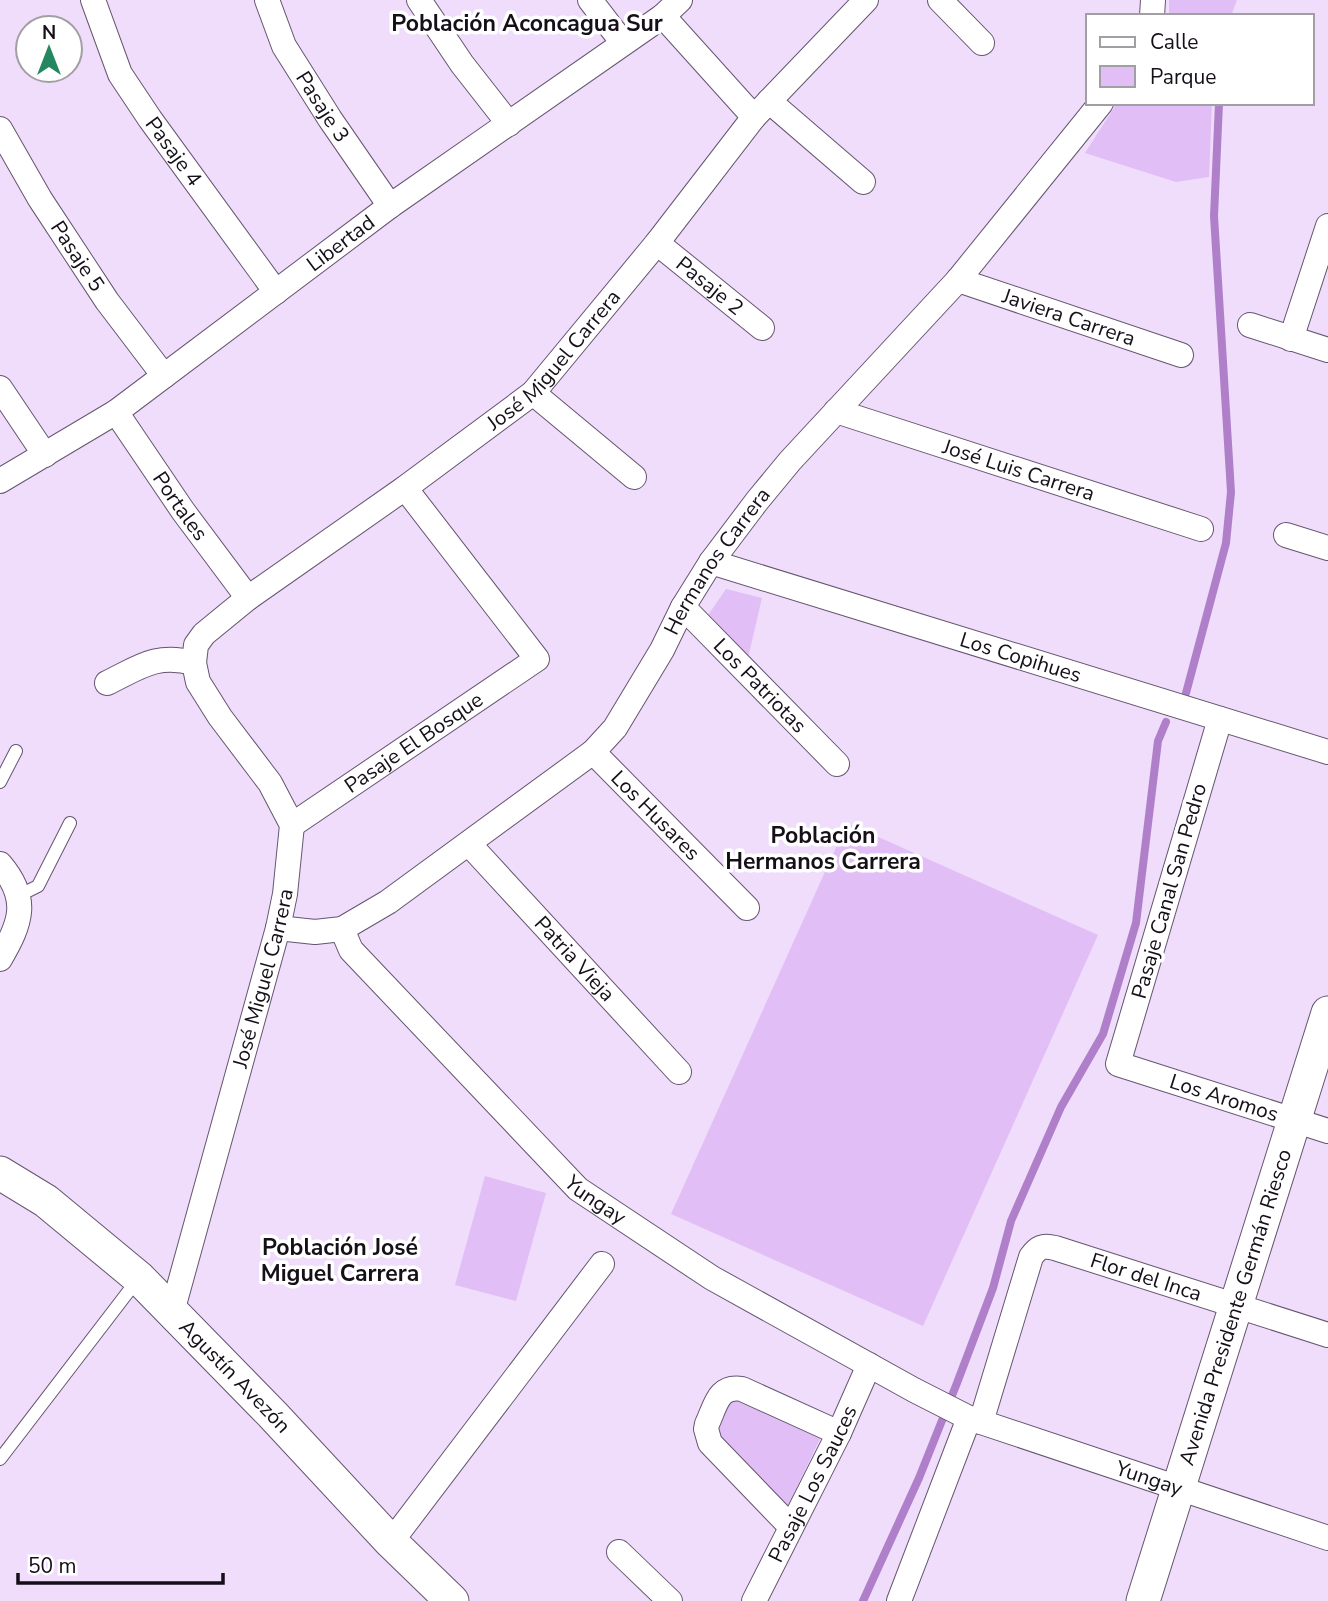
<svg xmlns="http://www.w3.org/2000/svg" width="1328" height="1601" font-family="'Nunito Sans',sans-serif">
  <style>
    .green { fill: #e2bef6 }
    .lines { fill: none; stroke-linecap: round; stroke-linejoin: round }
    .stream { stroke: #af80c9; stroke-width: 8 }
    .lane-casing { stroke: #65556e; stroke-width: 14 }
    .street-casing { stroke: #65556e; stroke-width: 26 }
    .secondary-casing { stroke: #65556e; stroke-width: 35 }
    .lane { stroke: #fff; stroke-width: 12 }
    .street { stroke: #fff; stroke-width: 24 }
    .secondary { stroke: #fff; stroke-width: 33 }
    .labels { text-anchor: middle; stroke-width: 7; stroke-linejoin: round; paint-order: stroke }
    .street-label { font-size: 21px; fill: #150f18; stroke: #fff }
    .neighbourhood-label { font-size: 23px; font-weight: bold; fill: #150f18; stroke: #fff }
  </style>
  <rect width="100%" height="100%" fill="#efddfb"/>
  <path class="green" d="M1169 0H1237L1231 16H1169Z
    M1117 103H1212L1209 177 1176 182 1085 153Z
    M726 589 762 598 748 658 706 618Z
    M847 823 1098 935 923 1326 671 1214Z
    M485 1176 546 1193 516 1301 455 1285Z
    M731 1397 823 1433 786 1509 713 1433Z"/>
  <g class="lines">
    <path class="stream" d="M1186 693 1226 543 1231 492 1214 216 1219 103
      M863 1601 919 1478 957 1383 993 1288 1011 1221 1061 1107 1103 1034 1136 923 1158 741 1166 722"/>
    <defs>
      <path id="lane" d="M0 782 16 751
        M18 896 38 886 70 823
        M0 1459 138 1279"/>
      <g id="street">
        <path id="s1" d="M93 0 120 74 150 119 276 292"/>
        <path id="s2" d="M267 0 284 46 330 119 390 206"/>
        <path d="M419 0 462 64 509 124"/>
        <path d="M590 0 623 43"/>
        <path d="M940 0 982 43"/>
        <path d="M663 16 754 117"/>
        <path d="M1152 16 1153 0"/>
        <path d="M769 101 863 182"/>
        <path id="s3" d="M0 129 40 199 107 301 164 376"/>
        <path id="s4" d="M657 243 762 328"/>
        <path id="s5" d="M958 280 1181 355"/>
        <path d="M1250 325 1328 350"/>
        <path d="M1291 339 1328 226"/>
        <path d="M0 388 45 455"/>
        <path d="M533 393 634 477"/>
        <path id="s6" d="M836 411 1201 529"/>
        <path id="s7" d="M116 412 183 511 248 598"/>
        <path id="s8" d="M0 481 116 412 390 206 663 16 680 0"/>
        <path d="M1286 535 1328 548"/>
        <path id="s9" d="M711 562 1328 752"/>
        <path id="s10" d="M683 607 837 764"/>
        <path d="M107 683C140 667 156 653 194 663"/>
        <path id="s11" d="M1220 719 1118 1064 1328 1131"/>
        <path id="s12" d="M593 752 747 908"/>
        <path id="s13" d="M292 825 537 659 405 488"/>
        <path id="s14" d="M469 844 679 1072"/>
        <path d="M0 864C30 899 21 923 0 959"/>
        <path id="s15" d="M278 928 315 932 342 929 388 902 593 752 615 728 662 650 683 607 711 562 757 501 790 461 958 280 1101 103"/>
        <path id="s16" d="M342 929 351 950 578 1189 712 1278 914 1390 969 1418 1328 1538"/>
        <path id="s17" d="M172 1312 278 928 285 894 292 825 270 783 220 717 198 682 194 663 196 645 204 634 248 598 405 488 533 393 657 243 754 117 866 0"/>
        <path id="s18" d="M981 1422 1031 1257C1038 1247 1043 1245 1055 1248L1328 1335"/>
        <path d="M791 1527 710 1443 706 1429 707 1424C716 1405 718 1385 742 1389L839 1433"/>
        <path d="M391 1542 602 1264"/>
        <path d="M619 1552 670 1601"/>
        <path id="s19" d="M754 1601 839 1433 869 1365"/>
        <path d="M899 1601 969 1418"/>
      </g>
      <g id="secondary">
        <path id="s20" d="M0 1173 46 1201 139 1278 273 1415 391 1542 452 1601"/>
        <path id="s21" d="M1143 1601 1328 1013"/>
      </g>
    </defs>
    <use href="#lane" class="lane-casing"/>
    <use href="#street" class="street-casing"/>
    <use href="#secondary" class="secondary-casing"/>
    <use href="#lane" class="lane"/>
    <use href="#street" class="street"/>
    <use href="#secondary" class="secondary"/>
  </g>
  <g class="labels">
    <g class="street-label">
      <text dy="7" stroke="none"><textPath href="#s2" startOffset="121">Pasaje 3</textPath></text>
      <text dy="7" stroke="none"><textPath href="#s1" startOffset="173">Pasaje 4</textPath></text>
      <text dy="7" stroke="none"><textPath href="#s8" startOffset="416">Libertad</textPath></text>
      <text dy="7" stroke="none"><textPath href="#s3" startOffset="149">Pasaje 5</textPath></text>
      <text dy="7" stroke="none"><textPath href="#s4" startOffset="68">Pasaje 2</textPath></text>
      <text dy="7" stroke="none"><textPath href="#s5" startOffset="117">Javiera Carrera</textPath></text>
      <text dy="7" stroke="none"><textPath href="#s17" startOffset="1171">José Miguel Carrera</textPath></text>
      <text dy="7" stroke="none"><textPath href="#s6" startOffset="192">José Luis Carrera</textPath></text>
      <text dy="7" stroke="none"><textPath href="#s7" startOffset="114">Portales</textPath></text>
      <text dy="7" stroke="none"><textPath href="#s15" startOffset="600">Hermanos Carrera</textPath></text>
      <text dy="7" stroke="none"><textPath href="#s9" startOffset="324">Los Copihues</textPath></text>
      <text dy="7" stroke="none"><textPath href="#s10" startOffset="110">Los Patriotas</textPath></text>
      <text dy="7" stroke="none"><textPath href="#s13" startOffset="147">Pasaje El Bosque</textPath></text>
      <text dy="7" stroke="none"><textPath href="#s12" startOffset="89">Los Husares</textPath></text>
      <text transform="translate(1169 891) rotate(-74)" y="7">Pasaje Canal San Pedro</text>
      <text dy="7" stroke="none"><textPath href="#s14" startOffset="156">Patria Vieja</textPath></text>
      <text dy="7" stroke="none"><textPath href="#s17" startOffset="346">José Miguel Carrera</textPath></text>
      <text dy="7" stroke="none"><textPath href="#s11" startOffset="471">Los Aromos</textPath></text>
      <text dy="7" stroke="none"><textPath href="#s16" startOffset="373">Yungay</textPath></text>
      <text dy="7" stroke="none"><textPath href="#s18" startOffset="296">Flor del Inca</textPath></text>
      <text dy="7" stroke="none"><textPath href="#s21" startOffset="308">Avenida Presidente Germán Riesco</textPath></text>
      <text dy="7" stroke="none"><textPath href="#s20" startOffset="312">Agustín Avezón</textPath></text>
      <text dy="7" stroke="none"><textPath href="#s16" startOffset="996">Yungay</textPath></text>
      <text dy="7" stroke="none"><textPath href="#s19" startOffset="131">Pasaje Los Sauces</textPath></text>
    </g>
    <g class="neighbourhood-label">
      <text x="527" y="31">Población Aconcagua Sur</text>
      <text x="823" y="843">Población<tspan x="823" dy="26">Hermanos Carrera</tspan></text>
      <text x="340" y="1255">Población José<tspan x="340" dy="26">Miguel Carrera</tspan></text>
    </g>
  </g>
  <rect x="1086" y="14" width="228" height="91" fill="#ffffff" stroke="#a19fa3" stroke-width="2"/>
  <rect x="1100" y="37" width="35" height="10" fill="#ffffff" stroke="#a19fa3" stroke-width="2"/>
  <text x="1150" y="49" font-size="21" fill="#150f18">Calle</text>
  <rect x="1100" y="66" width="35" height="21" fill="#e2bef6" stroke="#a19fa3" stroke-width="2"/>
  <text x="1150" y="84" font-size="21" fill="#150f18">Parque</text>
  <g transform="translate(49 49)"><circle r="33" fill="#ffffff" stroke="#a19fa3" stroke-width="2"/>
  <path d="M0-5L12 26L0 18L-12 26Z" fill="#248761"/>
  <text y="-10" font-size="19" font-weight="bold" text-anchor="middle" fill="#150f18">N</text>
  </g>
  <path d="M18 1573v10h205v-10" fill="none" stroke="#150f18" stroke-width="3.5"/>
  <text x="28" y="1573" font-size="21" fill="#150f18" stroke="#ffffff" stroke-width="5" paint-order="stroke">50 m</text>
</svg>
